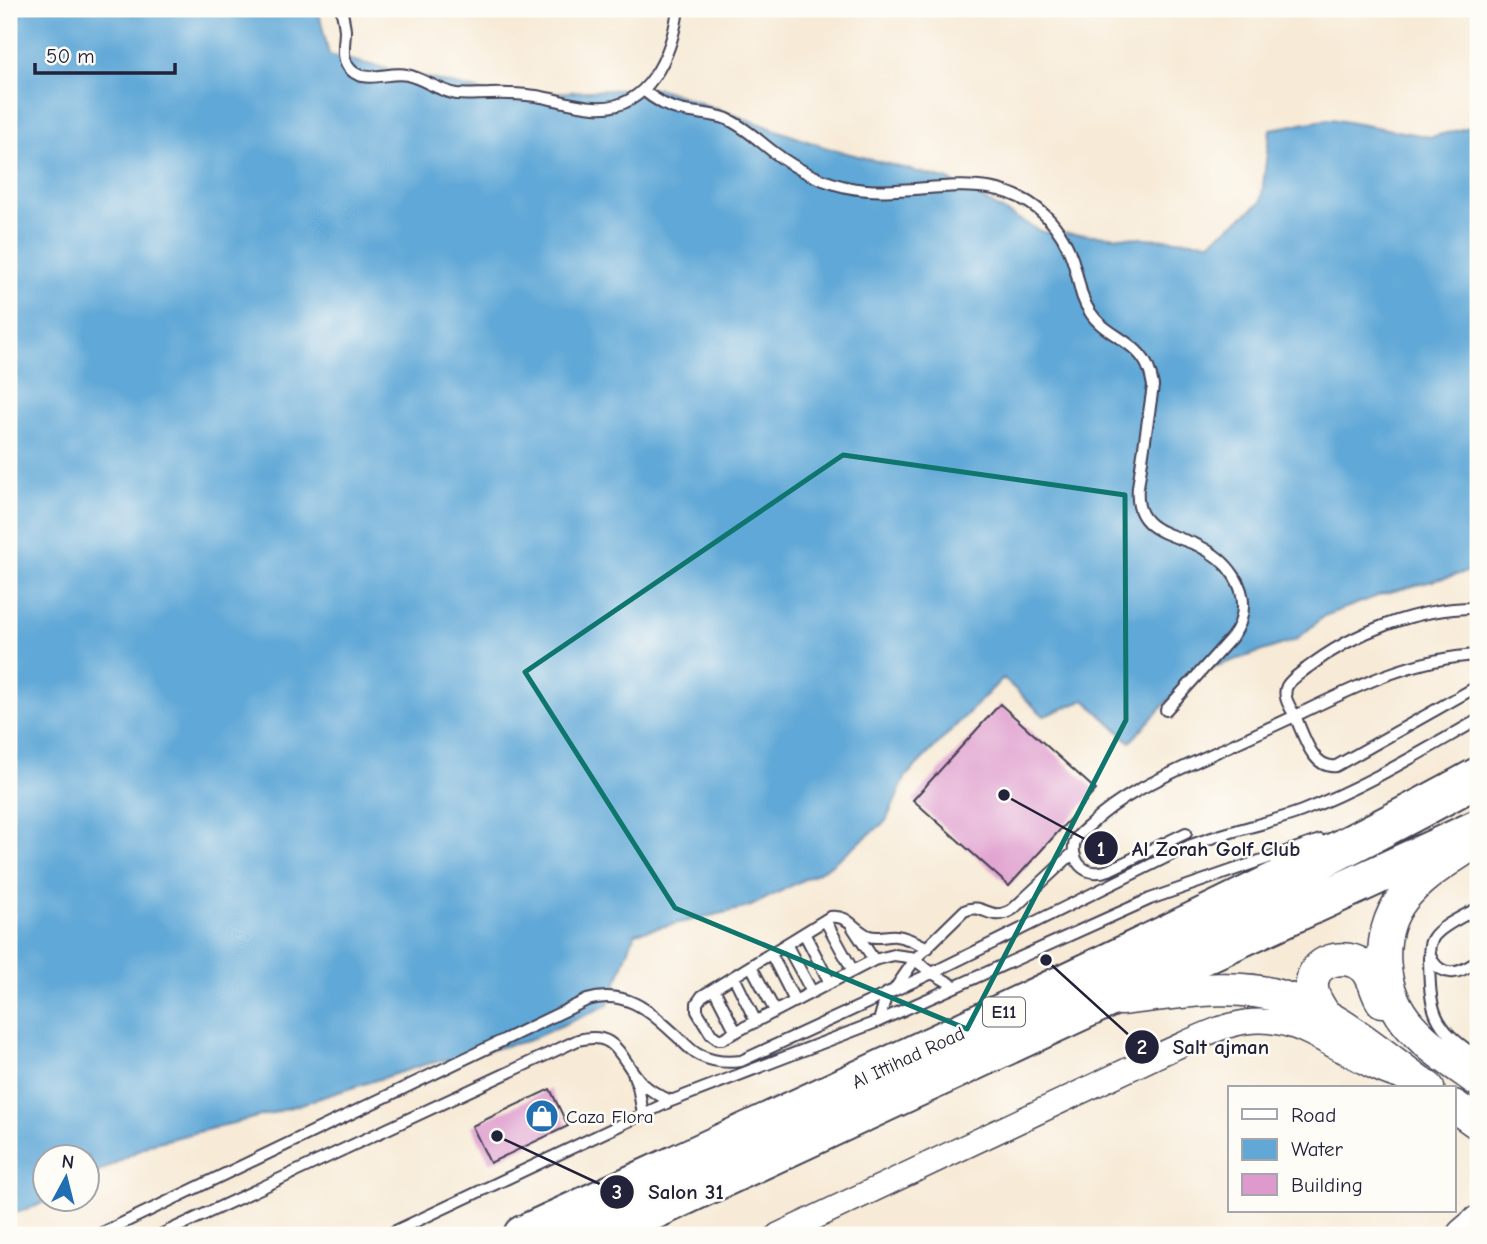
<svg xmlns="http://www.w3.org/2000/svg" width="1487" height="1244" font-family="'Comic Neue',sans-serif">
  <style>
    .water { fill: #61a8d7; stroke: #426589; stroke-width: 2 }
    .building { fill: #de9acc }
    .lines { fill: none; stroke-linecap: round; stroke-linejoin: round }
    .lane-casing { stroke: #424052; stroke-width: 14 }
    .street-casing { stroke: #424052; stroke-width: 26 }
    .secondary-casing { stroke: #424052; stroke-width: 35 }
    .highway-casing { stroke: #424052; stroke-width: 42 }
    .lane { stroke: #fff; stroke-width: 10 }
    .street { stroke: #fff; stroke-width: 23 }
    .secondary { stroke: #fff; stroke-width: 32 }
    .highway { stroke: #fff; stroke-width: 38 }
    .marked { fill: none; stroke: #0f766e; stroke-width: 5; stroke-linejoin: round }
    .labels { text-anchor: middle; stroke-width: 5; stroke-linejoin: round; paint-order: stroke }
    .shield { fill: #fdfcf7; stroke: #646373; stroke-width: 2 }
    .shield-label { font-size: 18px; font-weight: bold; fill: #22223b }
    .street-label { font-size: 19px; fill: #22223b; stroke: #fdfcf7 }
    .poi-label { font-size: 19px; fill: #22223b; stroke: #fdfcf7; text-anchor: start }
    .leader { fill: none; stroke: #22223b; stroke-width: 2.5 }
    .callout-dot { fill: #22223b; stroke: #fdfcf7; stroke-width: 2.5 }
    .mark-label { font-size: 21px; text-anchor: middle; font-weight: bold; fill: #fff }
    .callout-label { font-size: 21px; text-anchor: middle; font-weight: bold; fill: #22223b; stroke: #fdfcf7; stroke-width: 5; stroke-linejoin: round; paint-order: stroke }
  </style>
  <rect width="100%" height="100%" fill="#fdfcf7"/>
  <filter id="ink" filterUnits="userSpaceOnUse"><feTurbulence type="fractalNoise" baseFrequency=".0143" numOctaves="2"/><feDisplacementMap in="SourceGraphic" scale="14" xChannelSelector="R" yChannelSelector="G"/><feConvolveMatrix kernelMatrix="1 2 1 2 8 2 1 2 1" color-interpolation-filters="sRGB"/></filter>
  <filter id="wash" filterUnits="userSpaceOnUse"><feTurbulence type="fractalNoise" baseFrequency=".00686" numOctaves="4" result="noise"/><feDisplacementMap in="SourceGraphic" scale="28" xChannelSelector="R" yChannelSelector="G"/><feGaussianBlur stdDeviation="1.57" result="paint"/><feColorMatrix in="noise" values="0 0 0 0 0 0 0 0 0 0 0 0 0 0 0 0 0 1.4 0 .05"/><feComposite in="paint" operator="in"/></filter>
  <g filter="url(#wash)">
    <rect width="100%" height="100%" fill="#f7ead6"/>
    <path class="water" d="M9 9H107L114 13 128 9H318L329 55 498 95 658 88 824 147 948 180 1042 232 1210 242 1261 202 1270 129 1331 119 1431 137 1478 125V569L1383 594 1324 616 1296 640 1192 674 1130 742 1085 700 1044 716 1003 678 906 776 886 821 827 868 749 907 635 933 608 1005 527 1041 423 1065 273 1113 150 1144 88 1178V1156H46V1198L50 1199 36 1206 9 1215Z"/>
    <g id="blocks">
      <path class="building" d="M1000 704 1096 790 1009 886 913 800Z
        M550 1089 568 1126 490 1163 472 1126Z"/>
    </g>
  </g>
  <g filter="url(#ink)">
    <use href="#blocks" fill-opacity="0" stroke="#424052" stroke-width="2"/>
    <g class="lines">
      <defs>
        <path id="lane" d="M341 9C343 16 344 22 345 30 345 44 340 59 351 70 365 84 390 71 407 75 425 79 438 91 457 94 467 95 478 94 489 94 505 93 520 94 536 96 556 99 574 106 594 107 649 112 672 53 678 9
          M643 90C654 99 666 107 680 110 696 114 712 113 727 119 745 127 759 141 775 153 796 169 820 181 846 187 915 202 989 161 1046 216 1061 231 1071 251 1076 272 1080 286 1081 299 1090 312 1105 336 1139 341 1149 370 1151 375 1152 381 1153 386L1138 487C1137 500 1138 512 1148 522 1160 534 1181 538 1197 545 1227 559 1252 588 1240 623 1238 628 1235 633 1232 637L1166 710
          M1478 655C1412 658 1353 688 1295 716 1304 735 1312 769 1336 766L1478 686
          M1186 833 1109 870C1100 873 1091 874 1083 868 1075 862 1071 849 1076 839 1079 833 1087 828 1091 824 1122 795 1159 779 1197 761 1230 746 1262 731 1295 716 1290 707 1282 696 1287 686 1291 679 1301 673 1307 668 1354 632 1418 607 1478 608
          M1478 908C1466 915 1440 926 1433 938 1423 953 1436 974 1454 972 1462 972 1471 965 1478 961
          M825 920 853 971
          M853 928 874 960
          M804 933 830 983
          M786 944 812 992
          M771 954 795 1001
          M1429 957C1430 1011 1431 1026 1478 1057
          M916 958 894 955 874 960 722 1039H718L711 1034 697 1011V1003L702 996 830 917C848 914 854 930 869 936 878 939 887 935 896 936 907 937 918 943 928 948
          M915 960 932 973 955 986
          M751 966 775 1011
          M734 977 756 1022
          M714 989 736 1032
          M879 1021 887 993 894 990 916 958 964 911C984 901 990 924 1013 909L1074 852
          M634 1076 638 1086 643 1114
          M98 1235 587 1000C627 988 650 1012 678 1037 684 1043 691 1051 699 1055 713 1062 726 1063 741 1061L932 973 1189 846C1226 831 1265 825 1302 811 1364 787 1421 752 1478 720
          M160 1235 578 1040C619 1030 619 1059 642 1083 650 1091 660 1096 671 1101
          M387 1235 671 1101 879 1021 1150 899 1320 840"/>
        <path id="street" d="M778 1235 1161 1054C1198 1038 1237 1014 1279 1023 1302 1027 1323 1041 1343 1051 1362 1061 1381 1073 1402 1078"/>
        <path id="secondary" d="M1466 848C1443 863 1420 877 1403 898 1374 935 1380 993 1411 1027 1430 1048 1455 1064 1478 1080
          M1121 999C1173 994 1231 981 1282 997 1337 1013 1382 1056 1428 1088
          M1325 1016C1320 1007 1312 998 1312 987 1310 959 1347 952 1364 967 1374 975 1375 990 1382 1001
          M1454 1106 1478 1123
          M1463 1235 1478 1222"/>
        <path id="highway" d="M523 1235C729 1140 936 1046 1141 947 1254 892 1368 838 1478 777
          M600 1235 1102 1001 1478 829"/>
      </defs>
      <use href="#lane" class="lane-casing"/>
      <use href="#street" class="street-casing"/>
      <use href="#secondary" class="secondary-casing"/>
      <use href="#highway" class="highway-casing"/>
      <use href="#lane" class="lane"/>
      <use href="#street" class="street"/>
      <use href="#secondary" class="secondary"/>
      <use href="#highway" class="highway"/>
    </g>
  </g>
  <path class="marked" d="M843 455 1125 495 1126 720 967 1029 675 908 525 672Z"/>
  <defs>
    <symbol id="shop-disc" viewBox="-11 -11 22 22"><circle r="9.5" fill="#1f6fb2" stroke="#fdfcf7"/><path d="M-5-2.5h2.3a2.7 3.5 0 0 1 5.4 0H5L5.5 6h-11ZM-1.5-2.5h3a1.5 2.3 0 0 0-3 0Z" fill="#fff"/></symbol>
  </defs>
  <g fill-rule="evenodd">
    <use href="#shop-disc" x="523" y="1097" width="38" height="38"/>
  </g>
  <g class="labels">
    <rect class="shield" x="983" y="997.5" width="42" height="29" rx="5"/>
    <g class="shield-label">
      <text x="1004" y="1018">E11</text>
    </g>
    <g class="street-label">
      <text transform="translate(908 1057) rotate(-25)" y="7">Al Ittihad Road</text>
    </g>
    <g class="poi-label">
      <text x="566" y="1123">Caza Flora</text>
    </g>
  </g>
  <path class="leader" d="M1004 795L1101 848M1046 960L1142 1047M497 1136L617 1192"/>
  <g class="callout-dot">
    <circle cx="1004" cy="795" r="7"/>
    <circle cx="1046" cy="960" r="7"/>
    <circle cx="497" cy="1136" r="7"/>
    <circle cx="1101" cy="848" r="18"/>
    <circle cx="1142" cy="1047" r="18"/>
    <circle cx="617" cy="1192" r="18"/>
  </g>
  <g class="mark-label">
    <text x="1101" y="856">1</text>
    <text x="1142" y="1054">2</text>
    <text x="617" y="1199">3</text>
  </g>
  <g class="callout-label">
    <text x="1216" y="856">Al Zorah Golf Club</text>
    <text x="1221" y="1054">Salt ajman</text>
    <text x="686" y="1199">Salon 31</text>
  </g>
  <rect width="1487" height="1244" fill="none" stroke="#fdfcf7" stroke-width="35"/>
  <rect x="1228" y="1086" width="228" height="126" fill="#fdfcf7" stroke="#a5a5ac" stroke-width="2"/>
  <rect x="1242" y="1109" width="35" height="10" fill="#ffffff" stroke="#a5a5ac" stroke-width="2"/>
  <text x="1291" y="1122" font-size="21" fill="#22223b">Road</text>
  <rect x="1242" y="1139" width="35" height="21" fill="#61a8d7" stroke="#a5a5ac" stroke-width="2"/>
  <text x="1291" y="1156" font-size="21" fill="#22223b">Water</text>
  <rect x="1242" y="1174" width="35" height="21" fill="#de9acc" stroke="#a5a5ac" stroke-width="2"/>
  <text x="1291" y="1192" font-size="21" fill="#22223b">Building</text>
  <g transform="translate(66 1178) rotate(7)"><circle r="33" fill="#fdfcf7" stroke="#a5a5ac" stroke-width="2"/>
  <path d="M0-5L12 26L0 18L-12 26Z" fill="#1f6fb2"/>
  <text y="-10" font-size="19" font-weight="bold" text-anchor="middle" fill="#22223b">N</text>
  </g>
  <path d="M35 63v10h140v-10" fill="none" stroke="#22223b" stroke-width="3.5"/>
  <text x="46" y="63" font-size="21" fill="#22223b" stroke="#fdfcf7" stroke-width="5" paint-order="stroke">50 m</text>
</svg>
